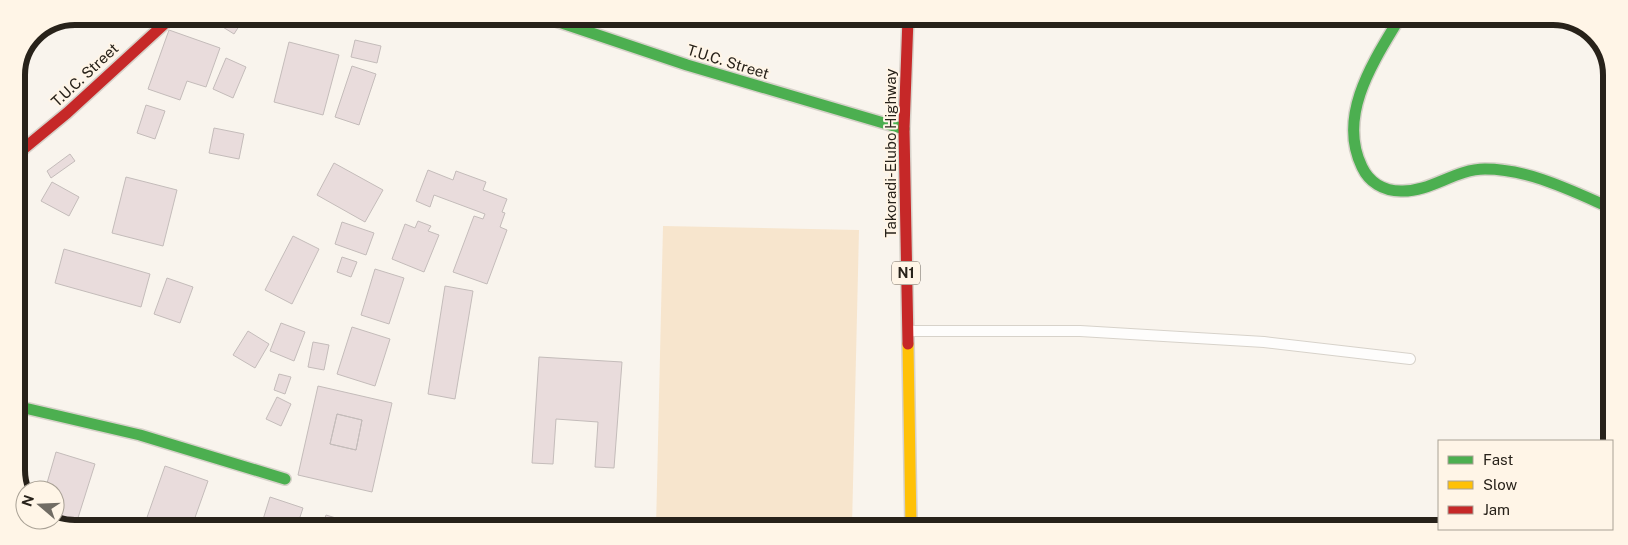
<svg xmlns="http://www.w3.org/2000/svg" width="1628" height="545" font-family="'Public Sans',sans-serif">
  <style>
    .green { fill: #f7e5cd }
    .building { fill: #e9dcdc; stroke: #c4bcba; fill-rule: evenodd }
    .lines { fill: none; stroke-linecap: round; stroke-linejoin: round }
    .lane-casing { stroke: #d7d2ca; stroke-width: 12 }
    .fast-casing { stroke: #d7d2ca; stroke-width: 14 }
    .slow-casing { stroke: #d7d2ca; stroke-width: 14 }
    .jam-casing { stroke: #d7d2ca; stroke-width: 14 }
    .lane { stroke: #fefdfc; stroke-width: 10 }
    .fast { stroke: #4caf50; stroke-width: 11 }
    .slow { stroke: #ffc107; stroke-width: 11 }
    .jam { stroke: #c62828; stroke-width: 11 }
    .labels { text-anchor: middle; stroke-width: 4; stroke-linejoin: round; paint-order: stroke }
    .shield { fill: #fff5e7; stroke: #686158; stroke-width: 1 }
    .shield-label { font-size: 14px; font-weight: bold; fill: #28221a }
    .street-label { font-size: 15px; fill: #28221a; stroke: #fff5e7 }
    .rim { fill: none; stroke: #28221a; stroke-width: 6 }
  </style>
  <rect width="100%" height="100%" fill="#f9f4ed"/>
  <path class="green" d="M663 226 859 230 852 527H656Z"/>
  <path class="building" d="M222 17H245L234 34 218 24Z
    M169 30 220 48 206 87 187 81 180 100 148 89Z
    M355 40 381 46 377 63 351 57Z
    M289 42 339 55 323 115 274 102Z
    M226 58 246 67 233 98 213 89Z
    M352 66 376 74 359 125 335 117Z
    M146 105 165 111 155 139 137 133Z
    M214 128 244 134 239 159 209 153Z
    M70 154 75 161 51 178 47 171Z
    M334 163 383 190 365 222 317 195Z
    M428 170 453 180 456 171 486 182 483 190 507 199 502 212 505 213 500 227 507 230 487 284 453 272 474 216 483 219 485 214 434 195 430 207 416 201Z
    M126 177 177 190 163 246 112 233Z
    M52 182 79 197 69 216 41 201Z
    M418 221 431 226 428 231 439 235 424 272 392 259 405 224 415 228Z
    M342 222 374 233 366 255 335 244Z
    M293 236 319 249 292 304 265 290Z
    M64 249 150 274 141 307 55 283Z
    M342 257 357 262 351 277 337 272Z
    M375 269 404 278 389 324 361 315Z
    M167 278 193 287 180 323 154 314Z
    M445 286 473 291 455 399 428 394Z
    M281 323 305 332 294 361 270 351Z
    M352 327 390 339 375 386 337 374Z
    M248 331 269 344 255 368 233 355Z
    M313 342 329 345 324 370 308 367Z
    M539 357 622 362 614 468 595 467 598 422 556 419 553 464 532 463Z
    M279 374 291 377 285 394 274 390Z
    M318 386 392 403 372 492 298 475ZM337 414 362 420 356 450 330 444Z
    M277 397 291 404 281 426 266 419Z
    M337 414 362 420 356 450 330 444Z
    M56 452 95 464 77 521 55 514V490H45Z
    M165 466 208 481 192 526H144Z
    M270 497 303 508 297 526H261Z
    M326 515 349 522 348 526H322Z
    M383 523 403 526H383Z"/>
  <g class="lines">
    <defs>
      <path id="lane" d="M910 331H1080L1264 342 1410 359"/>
      <path id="fast" d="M544 17 687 65 904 129
        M1399 19C1373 62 1337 116 1362 167 1369 182 1383 191 1401 191 1431 192 1455 169 1485 169 1529 169 1572 191 1611 208
        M16 406 140 435 285 479"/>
      <path id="slow" d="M908 344 911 527"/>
      <path id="jam" d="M16 155 67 113 173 16
        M908 344 904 129 908 18"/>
    </defs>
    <use href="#lane" class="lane-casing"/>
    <use href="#fast" class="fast-casing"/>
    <use href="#slow" class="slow-casing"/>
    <use href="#jam" class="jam-casing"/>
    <use href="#lane" class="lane"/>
    <use href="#fast" class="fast"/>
    <use href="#slow" class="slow"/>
    <use href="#jam" class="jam"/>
  </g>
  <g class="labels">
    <rect class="shield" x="892" y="261.5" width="28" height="23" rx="4"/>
    <g class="shield-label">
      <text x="906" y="278">N1</text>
    </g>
    <g class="street-label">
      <text transform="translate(728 62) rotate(17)" y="5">T.U.C. Street</text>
      <text transform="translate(85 75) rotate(-43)" y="5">T.U.C. Street</text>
      <text transform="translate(891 153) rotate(-90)" y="5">Takoradi-Elubo Highway</text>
    </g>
  </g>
  <path d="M0 0H1628V545H0ZM75 25H1553A50 50 0 0 1 1603 75V470A50 50 0 0 1 1553 520H75A50 50 0 0 1 25 470V75A50 50 0 0 1 75 25Z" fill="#fff5e7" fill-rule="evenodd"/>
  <path class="rim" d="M75 25H1553A50 50 0 0 1 1603 75V470A50 50 0 0 1 1553 520H75A50 50 0 0 1 25 470V75A50 50 0 0 1 75 25Z"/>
  <rect x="1438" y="440" width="175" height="90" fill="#fff5e7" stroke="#a9a195"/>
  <rect x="1448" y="456" width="25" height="8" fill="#4caf50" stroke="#a9a195"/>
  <text x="1483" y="465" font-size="15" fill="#28221a">Fast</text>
  <rect x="1448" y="481" width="25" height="8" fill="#ffc107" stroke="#a9a195"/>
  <text x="1483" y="490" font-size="15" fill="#28221a">Slow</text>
  <rect x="1448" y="506" width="25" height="8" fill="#c62828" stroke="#a9a195"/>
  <text x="1483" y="515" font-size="15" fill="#28221a">Jam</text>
  <g transform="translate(40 505) rotate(289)"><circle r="24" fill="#fff5e7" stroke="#a9a195"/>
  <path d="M0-4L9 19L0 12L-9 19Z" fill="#716c64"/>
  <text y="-8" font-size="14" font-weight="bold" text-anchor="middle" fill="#28221a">N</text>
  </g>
</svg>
